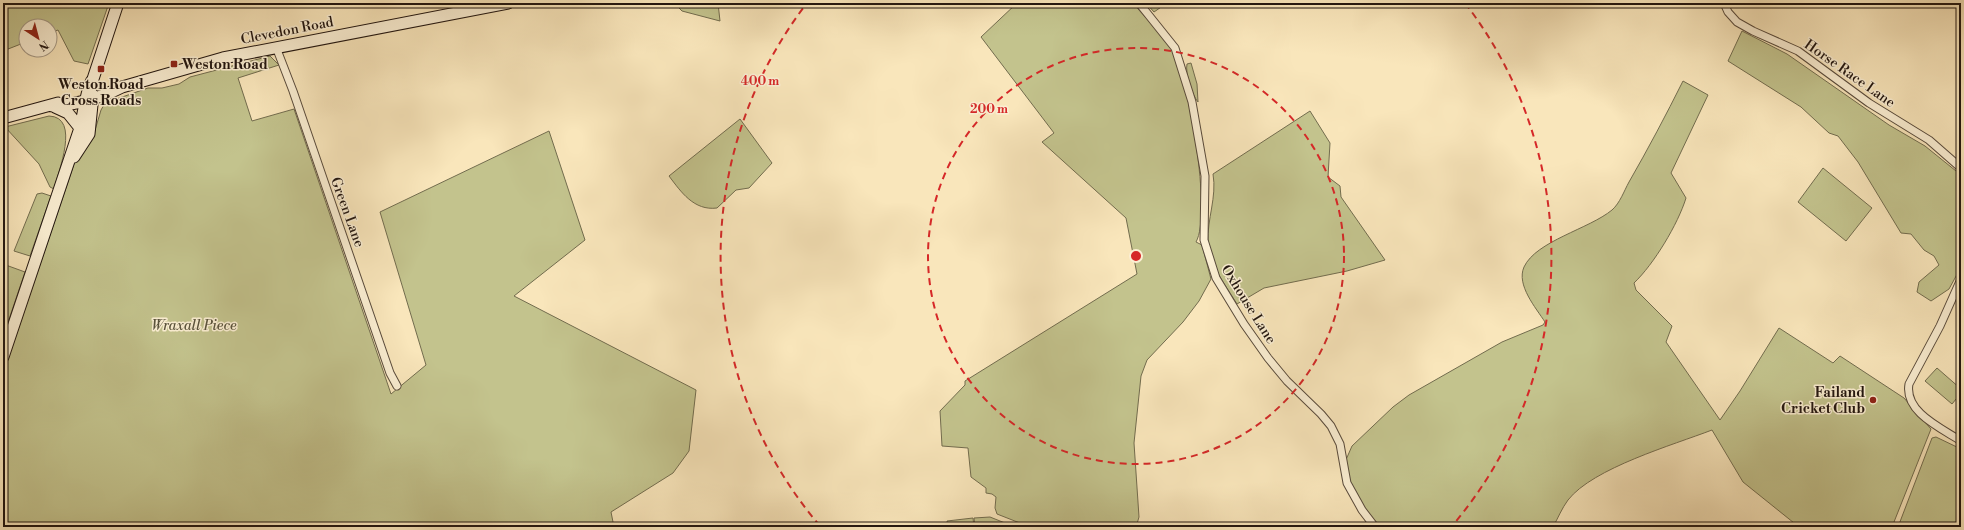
<svg xmlns="http://www.w3.org/2000/svg" width="1964" height="530" font-family="'Libre Bodoni',serif">
  <style>
    .green { fill: #c3c38d; stroke: #726c4e }
    .lines { fill: none; stroke-linecap: round; stroke-linejoin: round }
    .street-casing { stroke: #584a3b; stroke-width: 9 }
    .secondary-casing { stroke: #221610; stroke-width: 13 }
    .street { stroke: #fbefd3; stroke-width: 7 }
    .secondary { stroke: #fbefd3; stroke-width: 11 }
    .ring { fill: none; stroke: #d62828; stroke-width: 2; stroke-dasharray: 7 5 }
    .poi-dot { fill: #8f2418; stroke: #fbefd3; stroke-width: 1.5 }
    .labels { text-anchor: middle; stroke-width: 3; stroke-linejoin: round; paint-order: stroke }
    .street-label { font-size: 14px; fill: #221610; stroke: #fbefd3 }
    .poi-label { font-size: 14px; font-weight: bold; fill: #221610; stroke: #fbefd3; text-anchor: start }
    .park-label { font-size: 14px; font-style: italic; fill: #5a533c; stroke: #fbefd3 }
    .centre { fill: #d62828; stroke: #fbefd3; stroke-width: 2 }
    .ring-label { font-size: 12px; text-anchor: middle; font-weight: bold; fill: #d62828; stroke: #fbefd3; stroke-width: 3; stroke-linejoin: round; paint-order: stroke }
  </style>
  <rect width="100%" height="100%" fill="#f9e6bb"/>
  <filter id="stains"><feTurbulence type="fractalNoise" baseFrequency=".005" numOctaves="4"/><feColorMatrix values="0 0 0 0 .2 0 0 0 0 .09 0 0 0 0 .02 0 0 0 .5 -.17"/></filter>
  <radialGradient id="worn" r=".72"><stop offset=".6" stop-color="#630" stop-opacity="0"/><stop offset="1" stop-color="#630" stop-opacity=".3"/></radialGradient>
  <path class="green" d="M3 3H109L88 64 74 61 58 30 50 33V26H26V42L3 51Z
    M674 3H685L692 7 708 3H718L720 21 682 11Z
    M1017 3H1133C1145 18 1163 34 1172 50 1189 79 1212 214 1196 242L1202 245 1211 279 1199 301 1183 322 1147 360 1141 376 1134 443 1139 517 1136 527H1030L997 514 995 508 996 497 992 494 986 493V488L971 477 968 448 942 446 940 411 965 385V381L1137 274 1126 218 1042 142 1054 133 981 37Z
    M1146 3H1167L1154 12Z
    M1742 31 1787 54 1889 125 1925 146 1961 175V267L1949 289 1931 301 1917 292 1919 282 1939 265 1934 256 1924 250 1911 234 1901 233 1858 162 1838 136 1829 133 1801 107 1728 61Z
    M270 56 279 65 238 78 252 121 294 109 391 394 426 365 380 212 549 131 585 240 514 296 696 390 689 451 673 473 611 512 614 527H3V374L74 164 93 137 101 110 105 103 148 88H162L179 84 190 77Z
    M1191 63 1197 84 1198 102C1192 95 1185 73 1187 64Z
    M1683 81 1708 95 1671 173 1686 198C1678 224 1654 264 1634 283L1636 290 1672 326 1666 342 1720 420 1740 391 1779 328 1833 363 1840 356 1904 398 1931 429 1892 527H1799L1743 482 1712 430C1673 445 1593 468 1568 500 1562 508 1558 518 1553 527H1380L1367 512 1348 480 1345 462 1352 446 1393 407 1409 395 1502 342 1543 325 1545 322C1536 308 1516 285 1524 267 1536 241 1589 229 1612 210 1620 203 1624 191 1629 182 1648 149 1666 115 1683 81Z
    M1310 111 1330 143 1328 177 1340 186 1341 197 1385 260 1347 271 1264 288 1237 304C1226 286 1209 264 1208 242 1207 219 1217 197 1213 174Z
    M49 116C81 117 58 172 54 189L50 187 39 164 5 127Z
    M740 119 772 163 749 188 736 190 717 208C694 211 681 192 669 176Z
    M1823 168 1872 208 1846 241 1798 202Z
    M42 193 51 196 30 256 14 251 37 194Z
    M3 264 25 272 3 337Z
    M1937 368 1961 389V393L1952 404 1925 381Z
    M1936 437 1961 449V527H1898L1932 438Z
    M990 517 1015 527H975L974 518Z
    M973 518 974 527H948L947 521Z"/>
  <g class="lines">
    <defs>
      <path id="street" d="M1139 3 1175 48 1192 102 1205 176 1204 240 1216 278 1244 324 1268 358 1287 381 1321 414 1331 426 1340 444 1347 483 1362 510 1375 527
        M1724 3 1728 12 1737 22 1753 31 1798 51 1869 103 1929 140 1961 168
        M276 47 293 91 390 373 397 386
        M1961 279 1940 326 1909 384C1904 412 1941 428 1961 441"/>
      <path id="secondary" d="M52 106C76 105 100 98 122 87L223 58 508 3
        M55 107 68 113 80 128
        M3 118 58 103
        M74 157 89 134 93 95
        M3 357 80 128C83 116 87 86 93 79L118 3"/>
    </defs>
    <use href="#street" class="street-casing"/>
    <use href="#secondary" class="secondary-casing"/>
    <use href="#street" class="street"/>
    <use href="#secondary" class="secondary"/>
  </g>
  <g class="ring">
    <circle cx="1136" cy="256" r="208"/>
    <path d="M820 526A415 415 0 0 1 807 3M1465 3A415 415 0 0 1 1452 526"/>
  </g>
  <g class="poi-dot">
    <rect x="170" y="60" width="8" height="8" rx="2"/>
    <rect x="97" y="65" width="8" height="8" rx="2"/>
    <circle cx="1873" cy="400" r="4"/>
  </g>
  <g class="labels">
    <g class="street-label">
      <text transform="translate(287 30) rotate(-11)" y="5">Clevedon Road</text>
      <text transform="translate(1850 73) rotate(35)" y="5">Horse Race Lane</text>
      <text transform="translate(348 212) rotate(70)" y="5">Green Lane</text>
      <text transform="translate(1249 304) rotate(58)" y="5">Oxhouse Lane</text>
    </g>
    <g class="poi-label">
      <text x="182" y="69">Weston Road</text>
      <text x="101" y="89" text-anchor="middle">Weston Road<tspan x="101" dy="16">Cross Roads</tspan></text>
      <text x="1865" y="397" text-anchor="end">Failand<tspan x="1865" dy="16">Cricket Club</tspan></text>
    </g>
    <g class="park-label">
      <text x="194" y="330">Wraxall Piece</text>
    </g>
  </g>
  <circle cx="1136" cy="256" r="6" class="centre"/>
  <g class="ring-label">
    <text x="760" y="85">400 m</text>
    <text x="989" y="113">200 m</text>
  </g>
  <rect width="1964" height="530" fill="none" stroke="#f9e6bb" stroke-width="16"/>
  <rect x="4" y="4" width="1956" height="522" fill="none" stroke="#221610" stroke-width="2"/>
  <rect x="8" y="8" width="1948" height="514" fill="none" stroke="#221610"/>
  <g transform="translate(38 38) rotate(144)"><circle r="19" fill="#fbefd3" stroke="#a49885"/>
  <path d="M0-3L7 15L0 10L-7 15Z" fill="#8f2418"/>
  <text y="-6" font-size="11" font-weight="bold" text-anchor="middle" fill="#221610">N</text>
  </g>
  <rect width="100%" height="100%" filter="url(#stains)"/>
  <rect width="100%" height="100%" fill="url(#worn)"/>
</svg>
